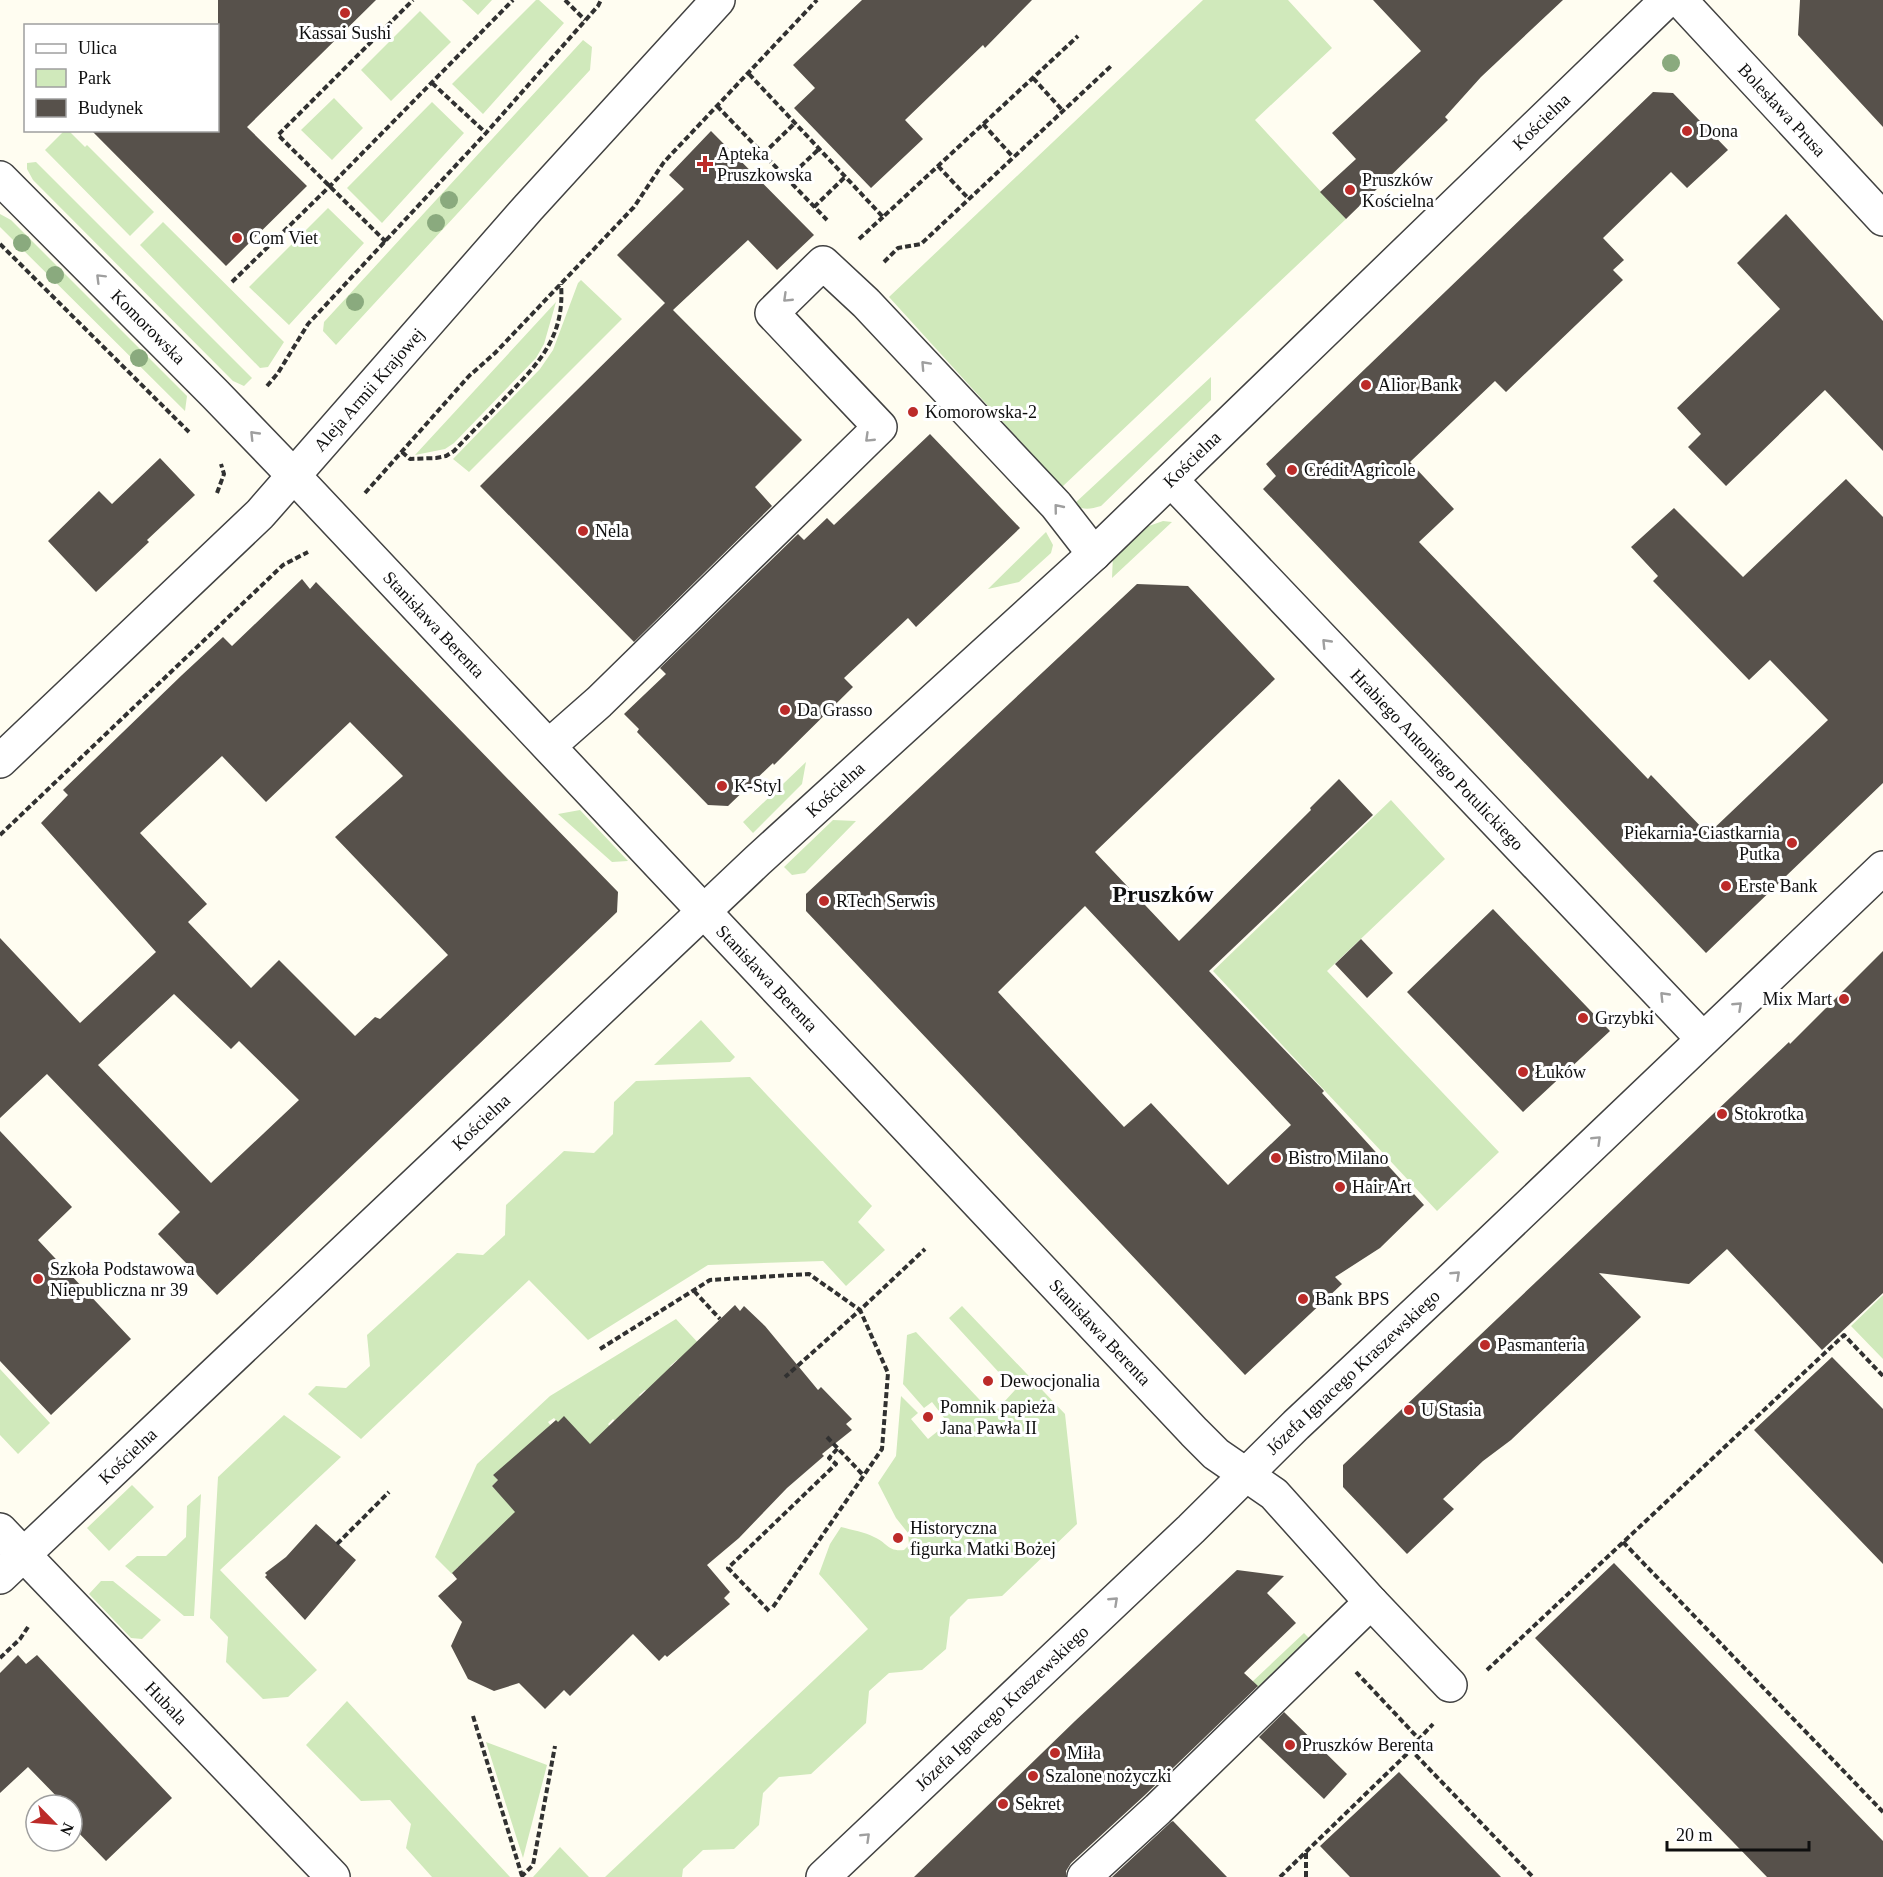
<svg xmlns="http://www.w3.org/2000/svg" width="1883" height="1877" font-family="Georgia,serif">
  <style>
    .green { fill: #d0e9bb }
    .building { fill: #57514b; fill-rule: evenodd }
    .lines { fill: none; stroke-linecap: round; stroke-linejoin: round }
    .minor-casing { stroke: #424242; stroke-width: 36 }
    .tertiary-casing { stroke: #424242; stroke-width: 36 }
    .path { stroke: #313131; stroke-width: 4; stroke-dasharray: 6 3; stroke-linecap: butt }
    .minor { stroke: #fff; stroke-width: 33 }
    .tertiary { stroke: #fff; stroke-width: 33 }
    .tree { fill: #8aaa7e }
    .oneway { stroke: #9f9f9f }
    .poi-dot { fill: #bc2b29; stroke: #fff; stroke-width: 2 }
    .labels { text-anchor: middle; stroke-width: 6; stroke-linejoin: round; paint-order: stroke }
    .poi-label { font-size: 18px; fill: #0f0f0f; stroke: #fff; text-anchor: start }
    .street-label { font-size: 18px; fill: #0f0f0f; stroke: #fff }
    .district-label { font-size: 24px; font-weight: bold; fill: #0f0f0f; stroke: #fff }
  </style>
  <rect width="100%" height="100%" fill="#fffdf1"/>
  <path class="green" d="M462 0H492L478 15Z
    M536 0H539L564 23 483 114 452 84Z
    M1203 0H1288L1332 48 1255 120 1346 219 1062 487 889 297Z
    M420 11 451 42 391 101 361 70Z
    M583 40 592 47 590 70 336 345 323 331 324 322Z
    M334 98 363 128 332 160 301 130Z
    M432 102 464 133 382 223 347 188Z
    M64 131H69L85 147 87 145 154 212 130 236 45 150Z
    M36 162 252 378 244 386 233 381 33 180 27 169V163Z
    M328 208 364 243 289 325 249 287Z
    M0 214 11 220 187 396 185 411 0 227Z
    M163 222 284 342 268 367 260 368 140 245Z
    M581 280 622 319 469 472 453 459 540 369 553 350 578 283Z
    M556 302 544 344 536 358 454 443 445 449 415 455Z
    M1211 377V400L1101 506C1090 509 1084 511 1074 504Z
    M1163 521 1172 522 1112 578 1113 555 1146 527Z
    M1046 532 1053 545 1051 553 1019 582 988 589Z
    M806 762 802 784 753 833 743 822Z
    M1391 800 1445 859 1327 971 1499 1152 1437 1211 1213 971Z
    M580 810 628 861 612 862 558 814Z
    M833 820 856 821 805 873 792 875 784 867Z
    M701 1020 735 1057 730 1062 654 1065Z
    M750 1077 872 1206 858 1222 885 1250 846 1286 823 1261 708 1265 588 1340 529 1280 361 1439 308 1394 316 1386 346 1388 370 1366 367 1335 457 1253 483 1255 505 1235 506 1205 564 1151 594 1153 613 1134 614 1102 636 1081Z
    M1883 1295V1359L1851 1326Z
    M962 1306 1065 1414 1077 1524 1002 1596 968 1599 950 1617 946 1649 922 1670 889 1673 869 1691 866 1723 811 1774 779 1777 763 1793 759 1825 734 1849 703 1850 683 1869 682 1877H605L868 1629 819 1574 830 1544 841 1527C852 1530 865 1532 874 1537 887 1542 887 1552 904 1550L909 1545 908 1533 896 1518 878 1483 896 1456 901 1396 918 1413 911 1419 928 1439 948 1423 932 1402 924 1408 903 1384 907 1335 916 1332 993 1414 1015 1390 949 1318Z
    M676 1319 702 1347 682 1365 677 1360 670 1366 675 1371 650 1395 645 1390 639 1395 644 1401 618 1424 613 1419 608 1424 613 1430 587 1454 554 1418 548 1422 552 1427 503 1472 500 1469 493 1475 498 1480 492 1486 497 1491 527 1511 461 1570 458 1567 452 1574 435 1557 477 1464 550 1396Z
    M0 1369 50 1423 18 1454 0 1435Z
    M284 1415 341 1457 220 1570 317 1670 288 1697 263 1699 226 1662 228 1637 210 1618 218 1477Z
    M132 1485 154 1507 109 1551 87 1528Z
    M201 1494 194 1616H184L125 1566 137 1556H166L186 1537 187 1506Z
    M101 1581H113L161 1620 142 1639 131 1638 89 1594Z
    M1304 1633 1313 1642 1261 1691 1252 1682Z
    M347 1701 510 1877H432L406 1848 411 1824 390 1800 361 1801 306 1745Z
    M486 1742 547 1765 523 1858Z
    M560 1847 589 1877H533Z"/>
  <path class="building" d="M218 0H376L247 127 307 186 226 266 91 130H218Z
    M862 0H1032L985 48 983 45 905 120 923 139 871 188 794 108 815 88 793 65Z
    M1373 0H1563L1481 77 1445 117 1448 120 1346 219 1320 192 1356 159 1332 133 1421 51Z
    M1800 0H1883V127L1798 35Z
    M1653 92 1673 93 1728 150 1687 188 1671 172 1603 238 1624 260 1613 270 1623 280 1506 392 1495 381 1410 462 1454 509 1419 542 1648 779 1651 775 1708 834 1828 720 1770 660 1749 680 1653 581 1658 576 1631 547 1674 508 1743 577 1846 479 1883 517V783L1706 953 1263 489 1276 476 1266 464Z
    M711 131 814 235 777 270 748 240 673 310 802 440 755 487 772 506 634 642 480 486 665 303 617 255 684 189 669 175Z
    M1786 214 1883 321V451L1825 390 1726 486 1688 447 1701 434 1677 408 1780 309 1737 263Z
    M930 434 1020 528 916 627 908 618 844 678 853 687 774 765 773 763 728 806 708 805 637 732 639 729 624 714 666 674 660 668 798 534 804 540 827 518 834 525Z
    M160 458 195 495 147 540 149 542 96 592 48 541 99 491 112 504Z
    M302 579 310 589 316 582 618 892 617 912 217 1295 158 1234 180 1212 47 1074 0 1118V938L80 1023 156 952 41 823 68 795 63 790 182 675 223 637 232 646ZM350 722 403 776 335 837 448 955 380 1019 375 1017 355 1036 279 960 251 988 188 922 207 904 140 833 222 756 266 802ZM174 994 231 1049 239 1041 299 1100 211 1183 98 1065Z
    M1137 584 1188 586 1275 679 1095 852 1179 941 1311 810 1310 808 1339 779 1373 815 1209 971 1324 1091 1322 1093 1424 1205 1380 1248 1335 1277 1342 1284 1245 1375 806 911V894ZM1085 906 1291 1125 1228 1185 1151 1103 1124 1127 998 992Z
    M1493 909 1610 1031 1523 1112 1407 992Z
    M1361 939 1393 973 1367 998 1335 964Z
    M1883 951V1293L1822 1350 1727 1249 1689 1284 1599 1273 1641 1317 1511 1440 1483 1461 1443 1499 1454 1509 1407 1554 1343 1487V1465L1789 1042 1790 1044Z
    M0 1131 72 1207 38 1240 131 1339 51 1415 0 1361Z
    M735 1305 740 1311 744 1306 765 1326 818 1390 821 1387 852 1419 846 1424 852 1430 822 1454 824 1456 787 1488 739 1538 707 1565 730 1592 724 1598 730 1604 667 1657 665 1655 659 1661 633 1634 570 1696 564 1690 545 1709 519 1683 494 1691 468 1679 451 1646 462 1622 438 1596 457 1579 452 1573 515 1512 492 1486 498 1480 493 1475 556 1420 558 1422 564 1416 590 1444Z
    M1832 1357 1883 1409V1564L1754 1430Z
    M316 1524 356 1560 305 1620 265 1577 267 1575 265 1573 286 1557Z
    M1614 1563 1883 1841V1877H1767L1535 1638Z
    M1237 1570 1284 1576 1267 1593 1296 1623 1244 1673 1258 1686 1145 1795 1071 1863 1066 1871V1877H914L1075 1721Z
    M18 1655 26 1664 37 1655 172 1798 106 1861 72 1826V1805H65L28 1767 0 1793V1673Z
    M1284 1712 1347 1774 1324 1799 1259 1737Z
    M1399 1772 1501 1877H1350L1320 1846Z
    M1173 1821 1227 1877H1112L1171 1822Z"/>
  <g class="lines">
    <defs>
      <g id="minor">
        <path id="s1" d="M294 476 1194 1432 1216 1454 1274 1494 1371 1602 1450 1685"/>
        <path id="s2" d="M1171 480 1703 1039"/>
        <path d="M549 746 599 702 880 427 772 313 823 263 866 303 1056 505 1094 554"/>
        <path id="s3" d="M0 1530 333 1877"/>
        <path id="s4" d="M0 1577 757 861 1094 554 1667 0"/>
        <path id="s5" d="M823 1877 1191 1529 1296 1425 1455 1276 1883 868"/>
        <path d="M1084 1877 1158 1809 1371 1602"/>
      </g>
      <g id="tertiary">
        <path id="s6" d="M1680 0 1883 219"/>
        <path id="s7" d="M0 178 215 394 294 476"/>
        <path id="s8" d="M0 761 260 514 528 208 718 0"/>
      </g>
    </defs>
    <use href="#minor" class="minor-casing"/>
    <use href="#tertiary" class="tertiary-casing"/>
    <path class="path" d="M565 0 585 20
      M749 74 883 217 1078 36
      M1033 78 1063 111
      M432 83 486 133
      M717 106 827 220
      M983 124 1013 157
      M763 154 795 123
      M938 166 968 198
      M787 179 819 149
      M814 207 845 177
      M859 239 883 217
      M386 242 278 135 413 0
      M0 244 189 432
      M884 262 898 248 921 244 1111 66
      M232 282 330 186 513 0
      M267 386 278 373 308 324 486 133 598 6 601 0
      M402 452 410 459 436 458 446 456 454 451C471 433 489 415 506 397 540 362 565 336 561 284
      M217 493 224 474 221 464
      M365 493 469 376 495 353 634 207 664 162 817 0
      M0 835 283 565 308 552
      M694 1291 720 1319
      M600 1349 710 1280 809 1274 860 1310 785 1377
      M827 1437 864 1476
      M1623 1542 1883 1812
      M337 1544 389 1492
      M773 1607 882 1449 888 1373 860 1310 925 1249
      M769 1611 728 1568 836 1464 829 1458 838 1448
      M0 1658 20 1639 28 1627
      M1487 1670 1844 1335 1883 1376
      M1356 1672 1419 1739 1433 1724
      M473 1716 522 1876
      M1306 1853V1877
      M521 1877 533 1865 555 1746
      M1280 1877 1411 1750 1533 1877"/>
    <use href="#minor" class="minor"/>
    <use href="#tertiary" class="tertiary"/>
  </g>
  <g class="tree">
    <circle cx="1671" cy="63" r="9"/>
    <circle cx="449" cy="200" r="9"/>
    <circle cx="436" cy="223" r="9"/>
    <circle cx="22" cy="243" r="9"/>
    <circle cx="55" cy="275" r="9"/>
    <circle cx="355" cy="302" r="9"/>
    <circle cx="139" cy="358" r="9"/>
  </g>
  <defs><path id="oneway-chevron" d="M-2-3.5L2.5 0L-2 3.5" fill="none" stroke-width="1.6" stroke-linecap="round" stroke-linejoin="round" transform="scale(1.5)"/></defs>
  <g class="oneway">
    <use href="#oneway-chevron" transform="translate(100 278) rotate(-135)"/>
    <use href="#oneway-chevron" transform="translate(787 298) rotate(136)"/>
    <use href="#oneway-chevron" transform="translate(925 365) rotate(-133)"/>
    <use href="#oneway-chevron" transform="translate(254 435) rotate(-134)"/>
    <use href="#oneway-chevron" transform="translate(869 438) rotate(136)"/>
    <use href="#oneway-chevron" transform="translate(1058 508) rotate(-129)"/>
    <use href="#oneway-chevron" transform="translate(1326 643) rotate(-134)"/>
    <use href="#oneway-chevron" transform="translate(1664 996) rotate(-134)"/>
    <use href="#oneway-chevron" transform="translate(1738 1006) rotate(-43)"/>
    <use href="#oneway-chevron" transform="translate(1597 1140) rotate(-44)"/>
    <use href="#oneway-chevron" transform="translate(1456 1275) rotate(-43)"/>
    <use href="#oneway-chevron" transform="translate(1114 1601) rotate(-43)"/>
    <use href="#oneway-chevron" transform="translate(866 1837) rotate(-44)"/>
  </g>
  <g class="poi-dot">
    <circle cx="345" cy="13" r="6"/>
    <circle cx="1687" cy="131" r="6"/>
    <path d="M702 155h6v6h6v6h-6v6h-6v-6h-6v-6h6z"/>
    <circle cx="1350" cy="190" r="6"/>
    <circle cx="237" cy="238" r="6"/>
    <circle cx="1366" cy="385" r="6"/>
    <circle cx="913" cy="412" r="6"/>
    <circle cx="1292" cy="470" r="6"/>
    <circle cx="583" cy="531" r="6"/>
    <circle cx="785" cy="710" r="6"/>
    <circle cx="722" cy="786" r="6"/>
    <circle cx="1792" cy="843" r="6"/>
    <circle cx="1726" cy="886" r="6"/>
    <circle cx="824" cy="901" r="6"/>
    <circle cx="1844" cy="999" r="6"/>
    <circle cx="1583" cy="1018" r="6"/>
    <circle cx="1523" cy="1072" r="6"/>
    <circle cx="1722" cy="1114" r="6"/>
    <circle cx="1276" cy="1158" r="6"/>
    <circle cx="1340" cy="1187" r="6"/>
    <circle cx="38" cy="1279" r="6"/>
    <circle cx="1303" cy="1299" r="6"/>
    <circle cx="1485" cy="1345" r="6"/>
    <circle cx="988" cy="1381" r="6"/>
    <circle cx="1409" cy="1410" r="6"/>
    <circle cx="928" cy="1417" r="6"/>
    <circle cx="898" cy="1538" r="6"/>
    <circle cx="1290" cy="1745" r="6"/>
    <circle cx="1055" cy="1753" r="6"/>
    <circle cx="1033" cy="1776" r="6"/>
    <circle cx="1003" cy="1804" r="6"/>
  </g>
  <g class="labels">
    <g class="poi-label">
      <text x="345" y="39" text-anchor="middle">Kassai Sushi</text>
      <text x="1699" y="137">Dona</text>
      <text x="717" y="160">Apteka<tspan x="717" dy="21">Pruszkowska</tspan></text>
      <text x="1362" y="186">Pruszków<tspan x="1362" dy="21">Kościelna</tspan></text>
      <text x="249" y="244">Com Viet</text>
      <text x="1378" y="391">Alior Bank</text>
      <text x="925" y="418">Komorowska-2</text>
      <text x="1304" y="476">Crédit Agricole</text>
      <text x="595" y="537">Nela</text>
      <text x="797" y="716">Da Grasso</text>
      <text x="734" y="792">K-Styl</text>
      <text x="1780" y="839" text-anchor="end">Piekarnia-Ciastkarnia<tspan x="1780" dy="21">Putka</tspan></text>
      <text x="1738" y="892">Erste Bank</text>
      <text x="836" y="907">RTech Serwis</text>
      <text x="1832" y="1005" text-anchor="end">Mix Mart</text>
      <text x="1595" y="1024">Grzybki</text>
      <text x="1535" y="1078">Łuków</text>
      <text x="1734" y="1120">Stokrotka</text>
      <text x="1288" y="1164">Bistro Milano</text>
      <text x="1352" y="1193">Hair Art</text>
      <text x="50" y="1275">Szkoła Podstawowa<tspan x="50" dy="21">Niepubliczna nr 39</tspan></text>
      <text x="1315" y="1305">Bank BPS</text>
      <text x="1497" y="1351">Pasmanteria</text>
      <text x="1000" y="1387">Dewocjonalia</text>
      <text x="940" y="1413">Pomnik papieża<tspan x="940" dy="21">Jana Pawła II</tspan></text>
      <text x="1421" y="1416">U Stasia</text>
      <text x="910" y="1534">Historyczna<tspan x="910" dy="21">figurka Matki Bożej</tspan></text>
      <text x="1302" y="1751">Pruszków Berenta</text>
      <text x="1067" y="1759">Miła</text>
      <text x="1045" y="1782">Szalone nożyczki</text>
      <text x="1015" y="1810">Sekret</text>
    </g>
    <g class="street-label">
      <text dy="6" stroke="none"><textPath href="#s6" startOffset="150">Bolesława Prusa</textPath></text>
      <text dy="6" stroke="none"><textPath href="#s4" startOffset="2120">Kościelna</textPath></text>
      <text dy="6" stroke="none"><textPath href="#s7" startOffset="210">Komorowska</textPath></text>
      <text dy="6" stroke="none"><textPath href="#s8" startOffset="524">Aleja Armii Krajowej</textPath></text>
      <text dy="6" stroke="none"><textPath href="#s4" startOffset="1634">Kościelna</textPath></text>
      <text dy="6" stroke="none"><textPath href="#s1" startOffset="204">Stanisława Berenta</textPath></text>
      <text dy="6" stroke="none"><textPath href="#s2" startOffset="386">Hrabiego Antoniego Potulickiego</textPath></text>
      <text dy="6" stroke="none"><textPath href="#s4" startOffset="1148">Kościelna</textPath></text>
      <text dy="6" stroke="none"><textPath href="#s1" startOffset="690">Stanisława Berenta</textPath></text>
      <text dy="6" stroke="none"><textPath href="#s4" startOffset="662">Kościelna</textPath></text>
      <text dy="6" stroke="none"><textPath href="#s1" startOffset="1176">Stanisława Berenta</textPath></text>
      <text dy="6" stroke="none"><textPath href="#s5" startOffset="732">Józefa Ignacego Kraszewskiego</textPath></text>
      <text dy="6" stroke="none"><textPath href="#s4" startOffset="176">Kościelna</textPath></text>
      <text dy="6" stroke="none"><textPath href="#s3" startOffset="240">Hubala</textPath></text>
      <text dy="6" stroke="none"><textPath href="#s5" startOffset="246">Józefa Ignacego Kraszewskiego</textPath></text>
    </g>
    <g class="district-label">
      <text x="1163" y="902">Pruszków</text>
    </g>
  </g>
  <rect x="24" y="24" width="195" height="108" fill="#ffffff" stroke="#9f9f9f" stroke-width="1.5"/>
  <rect x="36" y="44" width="30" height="9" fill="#ffffff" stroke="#9f9f9f" stroke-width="1.5"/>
  <text x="78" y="54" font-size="18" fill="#0f0f0f">Ulica</text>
  <rect x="36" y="69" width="30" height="18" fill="#d0e9bb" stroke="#9f9f9f" stroke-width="1.5"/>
  <text x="78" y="84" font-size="18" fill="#0f0f0f">Park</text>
  <rect x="36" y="99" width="30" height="18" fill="#57514b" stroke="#9f9f9f" stroke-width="1.5"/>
  <text x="78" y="114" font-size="18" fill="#0f0f0f">Budynek</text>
  <g transform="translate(54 1823) rotate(115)"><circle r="28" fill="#ffffff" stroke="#9f9f9f" stroke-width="1.5"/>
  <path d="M0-4.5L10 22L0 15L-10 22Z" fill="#bc2b29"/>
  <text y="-9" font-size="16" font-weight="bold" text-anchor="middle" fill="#0f0f0f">N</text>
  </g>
  <path d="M1667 1841v9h142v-9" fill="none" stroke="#0f0f0f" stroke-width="3"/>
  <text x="1676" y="1841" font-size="18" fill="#0f0f0f" stroke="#ffffff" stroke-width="4.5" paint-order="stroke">20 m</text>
</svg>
